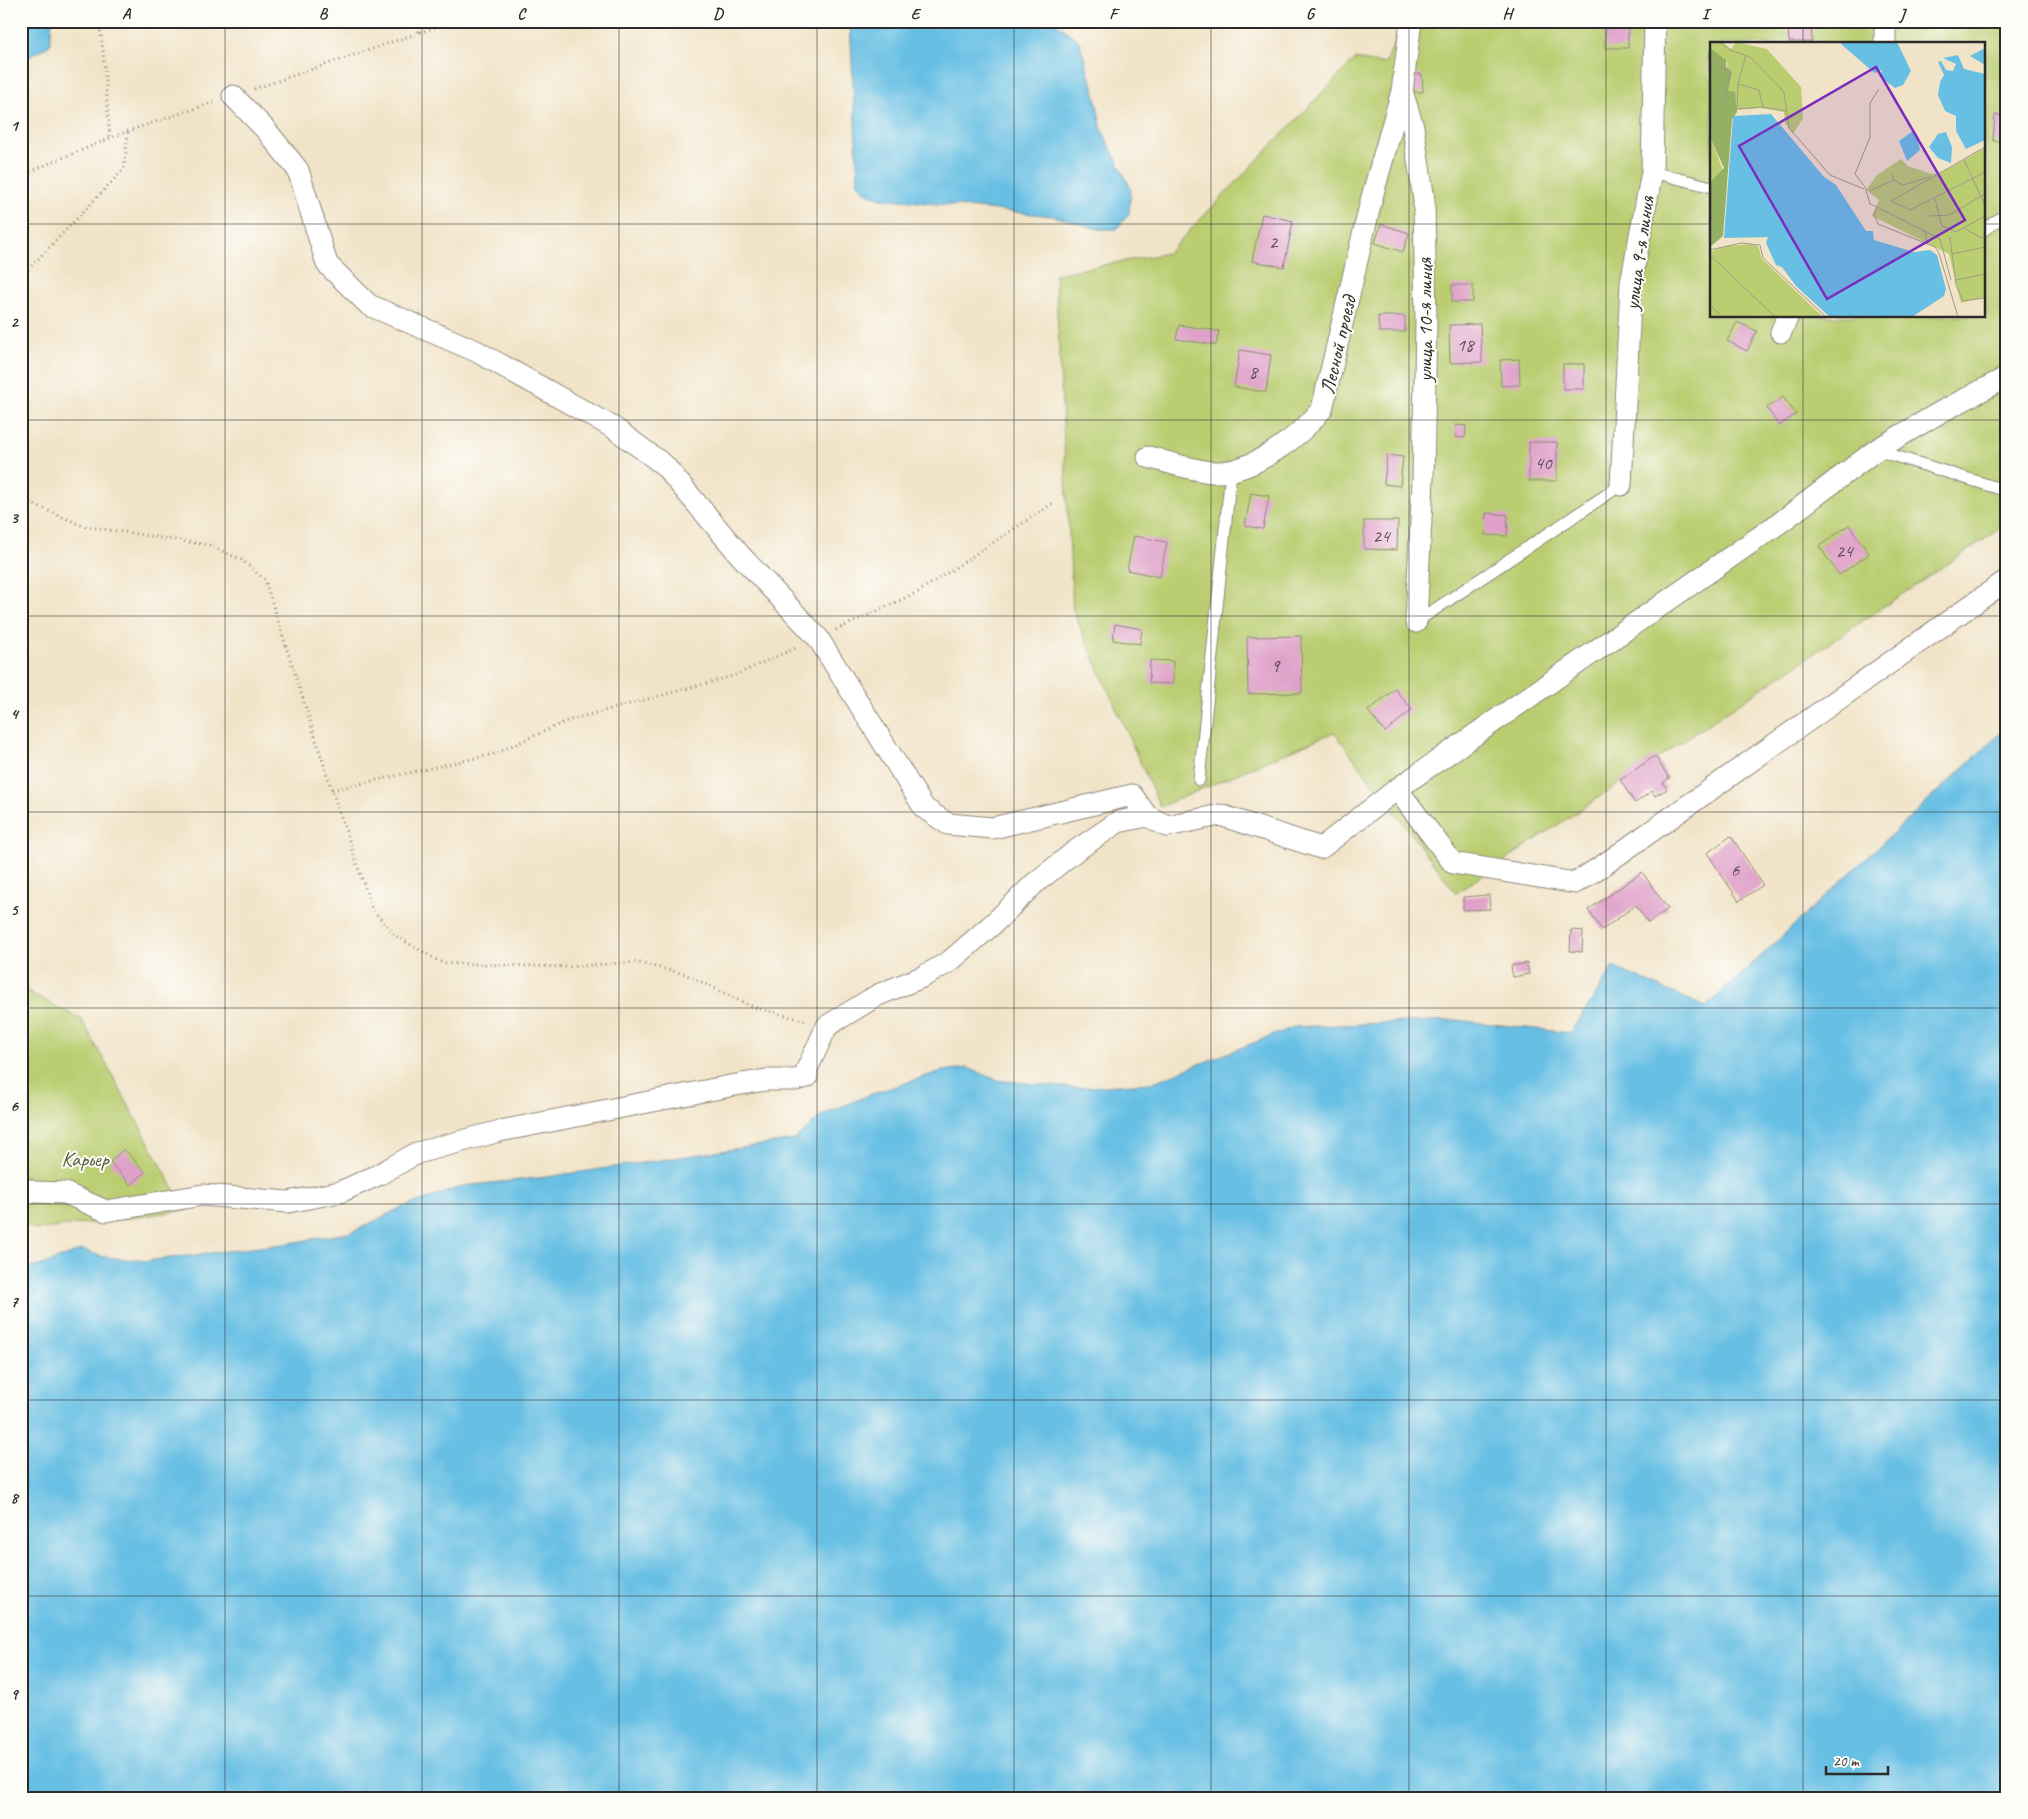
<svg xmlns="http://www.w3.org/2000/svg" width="2028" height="1819" font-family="Caveat,sans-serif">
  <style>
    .green { fill: #bacd71; stroke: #727c4e; fill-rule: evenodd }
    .water { fill: #67bfe4; stroke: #497588 }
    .building { fill: #dfa0c9 }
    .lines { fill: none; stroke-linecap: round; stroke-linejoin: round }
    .service-casing { stroke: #8e8779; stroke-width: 13 }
    .minor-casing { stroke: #8e8779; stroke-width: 23 }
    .path { stroke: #8e8779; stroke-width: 3; stroke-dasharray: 1 4; stroke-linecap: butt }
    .service { stroke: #fff; stroke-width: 11 }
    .minor { stroke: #fff; stroke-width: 21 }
    .grid { fill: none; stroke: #2b2b2b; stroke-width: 1; stroke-opacity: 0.55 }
    .labels { text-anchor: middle; stroke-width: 4; stroke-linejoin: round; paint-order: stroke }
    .number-label { font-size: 19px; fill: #584852 }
    .street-label { font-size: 21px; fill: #2b2b2b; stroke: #fdfcf7 }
    .park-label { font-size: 21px; fill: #565c40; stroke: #fdfcf7 }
    .inset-road { fill: none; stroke: #a29989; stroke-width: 1 }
    .view { fill: #7b2cbf; fill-opacity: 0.15; stroke: #7b2cbf; stroke-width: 2.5 }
    .inset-edge { fill: none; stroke: #2b2b2b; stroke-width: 2.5 }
    .neatline { fill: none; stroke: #2b2b2b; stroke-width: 2 }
    .grid-label { font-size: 16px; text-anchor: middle; font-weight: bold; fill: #2b2b2b }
  </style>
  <rect width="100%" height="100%" fill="#fdfcf7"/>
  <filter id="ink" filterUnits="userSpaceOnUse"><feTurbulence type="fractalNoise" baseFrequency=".02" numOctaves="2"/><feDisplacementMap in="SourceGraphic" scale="10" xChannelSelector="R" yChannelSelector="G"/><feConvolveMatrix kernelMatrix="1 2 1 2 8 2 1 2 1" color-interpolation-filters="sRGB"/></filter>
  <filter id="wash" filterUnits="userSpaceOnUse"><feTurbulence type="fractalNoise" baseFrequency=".0096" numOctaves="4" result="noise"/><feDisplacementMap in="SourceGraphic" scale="20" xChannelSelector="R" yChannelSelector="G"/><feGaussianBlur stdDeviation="1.12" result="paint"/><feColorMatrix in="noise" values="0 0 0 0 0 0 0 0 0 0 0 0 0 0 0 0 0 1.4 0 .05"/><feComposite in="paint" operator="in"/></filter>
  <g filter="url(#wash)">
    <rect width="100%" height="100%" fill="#f1e3c7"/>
    <path class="green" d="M1404 21H2007V524L1456 893 1334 732 1160 807 1073 611 1055 274 1168 253 1355 59 1385 64ZM1712 44H1984V316H1712Z
      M21 988 82 1020 179 1198 188 1210 36 1230 21 1222Z"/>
    <path class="water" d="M21 21H52L50 45 21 61Z
      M850 21H1053L1079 41 1094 90 1102 130 1131 189 1129 213 1117 229H1098L1053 216 881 198 867 193 858 183Z
      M2007 727V1798H21V1270L42 1265 82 1250 104 1257 147 1261 284 1244 353 1232 398 1209 463 1186 547 1177 795 1140 822 1115 869 1095 942 1071 968 1068 997 1080 1072 1088 1151 1083 1294 1027 1456 1020 1571 1033 1613 967 1706 1007Z"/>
    <g id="blocks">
      <path class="building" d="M1788 21H1811L1812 42H1789Z
        M1605 25H1628V48H1605Z
        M1710 51H1712V71H1709Z
        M1412 74H1422L1423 92H1413Z
        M1995 115 2007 116V141H1993Z
        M1262 214 1293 221 1284 267 1252 261Z
        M1381 224 1409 233 1403 252 1375 243Z
        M1452 285H1473V302H1452Z
        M1378 316H1405V332H1379Z
        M1737 322 1757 331 1747 351 1727 341Z
        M1480 324 1482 362 1450 363 1449 325Z
        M1179 325 1219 331 1216 345 1176 339Z
        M1240 350 1271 355 1266 392 1234 387Z
        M1519 359 1520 385 1501 386 1500 360Z
        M1563 364H1584V389H1563Z
        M1783 397 1796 414 1779 426 1767 408Z
        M1456 425 1466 426 1465 438 1455 437Z
        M1529 442H1557V481H1529Z
        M1387 455 1403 457 1400 486 1384 484Z
        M1251 493 1269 496 1263 529 1245 526Z
        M1486 513 1508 515 1507 536 1485 535Z
        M1364 521H1398L1397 550 1364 549Z
        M1849 525 1869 554 1839 575 1819 546Z
        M1134 536 1167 542 1160 577 1127 570Z
        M1115 624 1142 629 1140 644 1113 640Z
        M1301 636 1302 693 1248 694 1247 637Z
        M1150 660 1173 661V684L1149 683Z
        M1395 689 1412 710 1385 732 1368 711Z
        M1655 756 1669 778 1663 783 1667 789 1655 796 1652 791 1635 803 1620 780Z
        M1731 836 1763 885 1739 901 1707 853Z
        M1642 872 1668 909 1648 923 1636 905 1602 930 1588 910Z
        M1489 895 1490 909 1463 910V897Z
        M1571 930 1583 931 1582 952 1570 951Z
        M1527 963 1529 974 1513 977 1511 966Z
        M124 1149 145 1172 131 1185 110 1162Z"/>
    </g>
  </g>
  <g filter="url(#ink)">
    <use href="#blocks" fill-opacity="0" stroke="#8e8779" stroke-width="1"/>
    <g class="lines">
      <defs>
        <path id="service" d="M1652 172 1712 187
          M1984 230 2007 213
          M1876 450 2007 491
          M1416 622 1621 485
          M1199 780 1231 472"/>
        <path id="minor" d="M1411 21 1402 91 1413 127 1424 200 1426 323 1423 479 1416 622
          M1885 21V44
          M233 96 266 130 298 170 327 264 369 305 476 351 614 428 664 465 740 555 818 638 924 808 948 824 993 828 1132 795 1147 816 1167 826 1220 815 1321 848 1397 789 1453 863 1575 883 1605 864 2007 580
          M1781 332 1788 316
          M1148 457C1168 462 1197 472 1216 472 1252 473 1301 436 1322 409L1372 197 1402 91
          M1621 485 1631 283 1652 172 1655 21
          M1397 789 1785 519 1876 450 1939 413 2007 377
          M21 1187 34 1192 65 1193 106 1211 203 1195 288 1202 340 1192 378 1175 417 1153 500 1131 730 1086 766 1080H795L807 1077V1069L827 1026 878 995 922 977 949 962 994 923 1034 884 1074 852 1118 822 1147 816"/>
      </defs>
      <use href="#service" class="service-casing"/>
      <use href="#minor" class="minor-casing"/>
      <path class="path" d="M99 21 103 51 110 139
        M416 21 419 33
        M254 89 454 21
        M21 175 128 131 215 102
        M21 277 124 169 128 132
        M21 499 83 526 209 545 242 560 265 580 332 790 372 909 396 936 442 963 567 967 635 962 685 974 753 1007 807 1021
        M836 630 918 592 1055 502
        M332 790 494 754 567 721 733 676 798 647"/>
      <use href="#service" class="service"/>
      <use href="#minor" class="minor"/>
    </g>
  </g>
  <path class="grid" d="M225 21V1798M422 21V1798M619 21V1798M817 21V1798M1014 21V1798M1211 21V1798M1409 21V1798M1606 21V1798M1803 21V44M21 224H1712M1984 224H2007M1803 316V1798M21 420H2007M21 616H2007M21 812H2007M21 1008H2007M21 1204H2007M21 1400H2007M21 1596H2007"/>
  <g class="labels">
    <g class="number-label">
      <text x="1273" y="248">2</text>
      <text x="1465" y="351">18</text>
      <text x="1253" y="378">8</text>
      <text x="1543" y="469">40</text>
      <text x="1381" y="542">24</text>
      <text x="1844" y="557">24</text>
      <text x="1275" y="672">9</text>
      <text x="1735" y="876">6</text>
    </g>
    <g class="street-label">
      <text transform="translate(1639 253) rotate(-82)" y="7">улица 9-я линия</text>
      <text transform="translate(1425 320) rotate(-90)" y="7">улица 10-я линия</text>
      <text transform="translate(1338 345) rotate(-77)" y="7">Лесной проезд</text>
    </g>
    <g class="park-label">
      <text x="85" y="1166">Карьер</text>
    </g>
  </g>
  <g transform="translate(1710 42)">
    <rect width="275" height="275" fill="#f1e3c7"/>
    <path d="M0 0H12L21 7 26 0 57 7 91 45 93 76 83 92 75 81 74 70 50 66 25 68 26 57 18 50 17 20 0 6ZM0 94 15 134 0 138ZM275 106V255L251 261 239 212 162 174 169 158 156 148 167 133 191 117 198 124 222 132 230 131ZM41 202 48 204 52 217 113 275H0V210L16 204Z" fill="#bacd71"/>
    <path d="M0 6 16 18V25L22 30 18 49 25 50 27 70 22 77 13 194 0 205V140L14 126 0 95Z" fill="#93b063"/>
    <path d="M132 0H187L201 29 193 43 185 46 170 35 172 28 165 31 161 28 131 2ZM275 6V23L260 14ZM248 13 254 27 275 32V98L256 107 246 89V74L235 69 228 53 230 40 234 33 228 20 231 19 236 28 243 29 246 22 233 16ZM61 72 114 135 126 143 156 189H163L164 198 204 210 220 208 227 213 236 247 234 254 202 275H120L86 244 72 225 66 223 56 201 58 195 14 196 23 74ZM203 89 207 92 210 108 197 119 189 99ZM236 90 242 105 241 121 228 116 219 105 228 92Z" fill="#67bfe4"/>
    <path class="inset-road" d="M10 0 20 8 40 15 74 50 79 86 120 133 154 147M36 13 28 42 27 67 53 65M0 18 20 29 14 63M28 42 49 48 53 65 76 69M169 47 160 61V95L145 132 155 145 160 162 167 165 164 172 168 182 225 205 229 211 248 275M254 118 275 163M182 132 184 138 193 143 220 135M159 149 184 138M225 157 232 184 246 190 275 174M181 159 275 105M181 159 200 168 275 130M167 165 230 197 241 238M219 174 239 173 275 152M254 186 271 196 275 194M214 187 218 203M240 195 246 243 253 259 275 256M0 208 31 201 50 203 53 216 116 275M242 212 275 205M0 213 65 275M246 238 275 232M0 263 12 275"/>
    <path class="view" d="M166 25 255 178 117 257 29 104Z"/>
    <rect width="275" height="275" class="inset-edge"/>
  </g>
  <rect width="2028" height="1819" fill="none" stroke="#fdfcf7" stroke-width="55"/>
  <path d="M1826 1766v8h62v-8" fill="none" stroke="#2b2b2b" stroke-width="2.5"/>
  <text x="1833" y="1766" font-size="15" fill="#2b2b2b" stroke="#fdfcf7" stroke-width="4" paint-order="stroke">20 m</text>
  <rect x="28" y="28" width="1972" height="1764" class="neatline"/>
  <g class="grid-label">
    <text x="126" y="19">A</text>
    <text x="323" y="19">B</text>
    <text x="521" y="19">C</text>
    <text x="718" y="19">D</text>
    <text x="915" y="19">E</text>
    <text x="1113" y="19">F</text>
    <text x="1310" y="19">G</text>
    <text x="1507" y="19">H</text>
    <text x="1705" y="19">I</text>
    <text x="1902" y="19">J</text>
    <text x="14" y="131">1</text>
    <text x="14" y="327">2</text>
    <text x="14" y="523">3</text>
    <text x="14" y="719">4</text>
    <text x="14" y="915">5</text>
    <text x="14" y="1111">6</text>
    <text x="14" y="1307">7</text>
    <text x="14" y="1503">8</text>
    <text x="14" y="1699">9</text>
  </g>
</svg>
